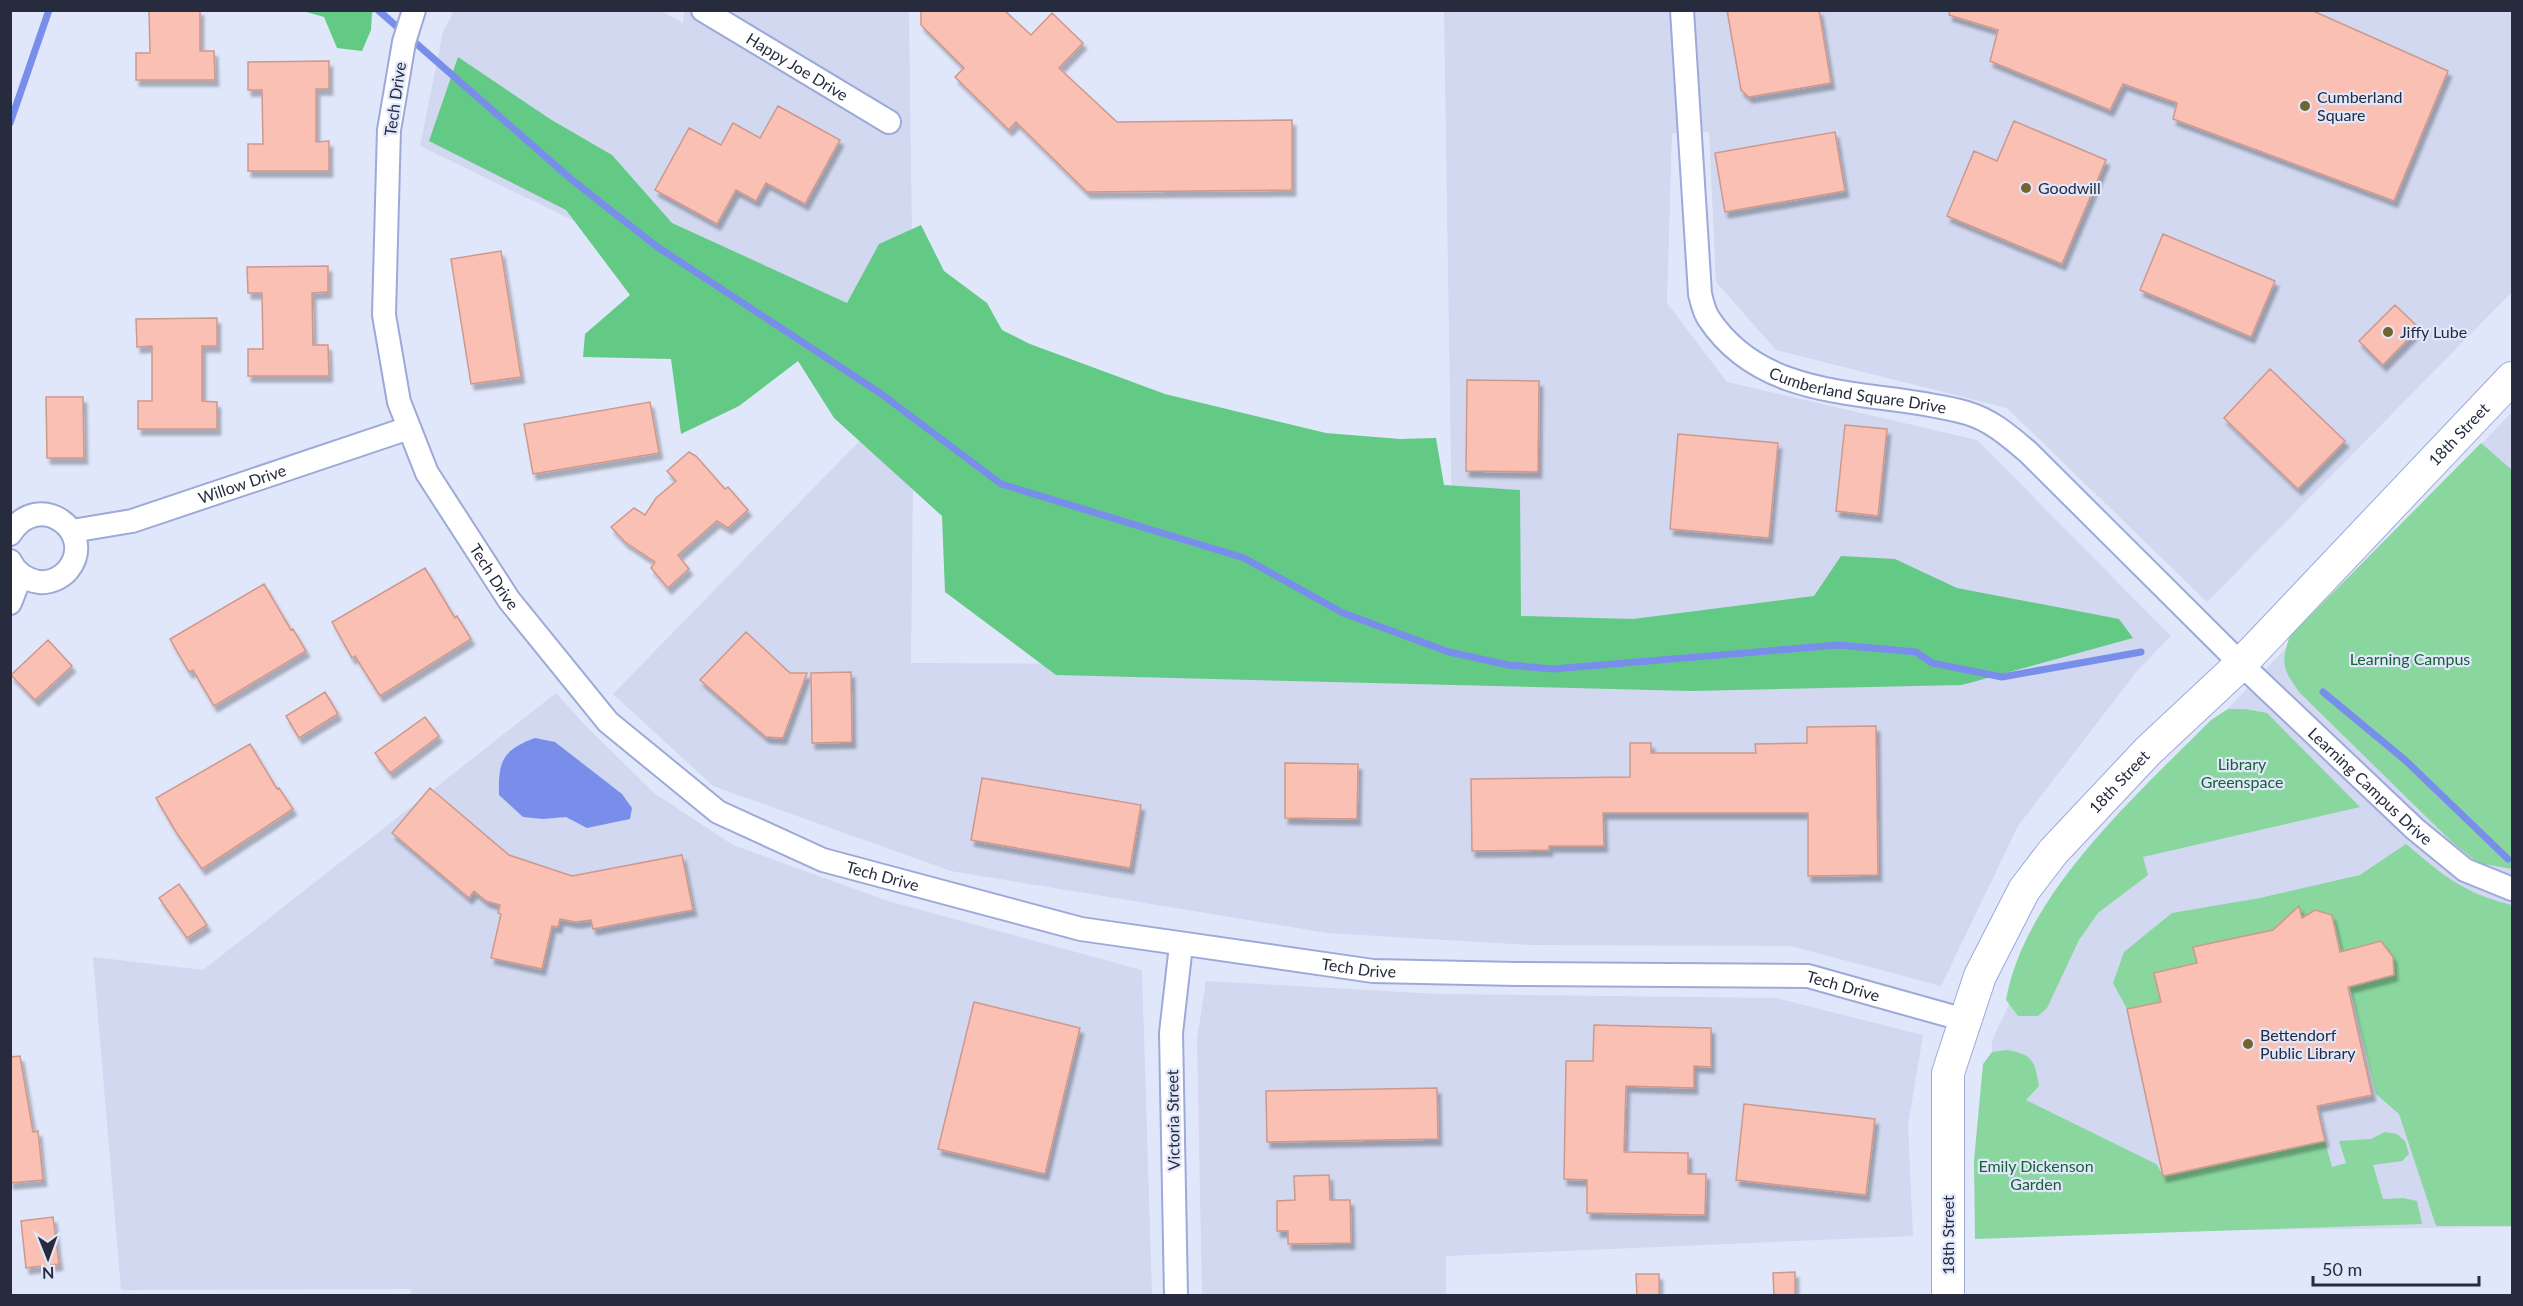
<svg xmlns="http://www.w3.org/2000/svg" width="2523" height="1306" font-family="Lato,sans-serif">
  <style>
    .built { fill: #d1d8ef }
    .green { fill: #89d69e }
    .forest { fill: #63ca85 }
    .water { fill: #798eeb }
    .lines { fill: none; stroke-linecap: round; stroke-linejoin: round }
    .stream { stroke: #798eeb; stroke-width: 7 }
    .building { fill: #f9c0b3; stroke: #cf988c; stroke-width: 1.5; filter: url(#shadow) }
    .street-casing { stroke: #9daad9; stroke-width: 26 }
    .secondary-casing { stroke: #9daad9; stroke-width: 34 }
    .street { stroke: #fff; stroke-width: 22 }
    .secondary { stroke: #fff; stroke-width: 32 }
    .poi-dot { fill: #736331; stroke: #e1e7fb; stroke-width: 2 }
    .labels { text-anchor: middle; stroke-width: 4.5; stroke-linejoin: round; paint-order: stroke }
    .street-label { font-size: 16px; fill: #262b3d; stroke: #e1e7fb }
    .poi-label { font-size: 16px; fill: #262b3d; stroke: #e1e7fb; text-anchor: start }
    .park-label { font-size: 16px; fill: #176135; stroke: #e1e7fb }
  </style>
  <defs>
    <filter id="shadow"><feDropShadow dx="3.5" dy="6" stdDeviation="1.5" flood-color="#0004"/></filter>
  </defs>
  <rect width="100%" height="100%" fill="#e1e7fb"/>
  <path class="built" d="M454 11H661L683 23 684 11H909L914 386 911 663 1454 665 1444 11H2512V292L2207 602 2007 408 1776 350 1716 282 1709 132 1672 133 1667 303 1727 382 1977 440 2171 636 2137 671 2018 826 1941 986 1791 946 1531 945 1327 933 951 871 713 786 613 694 913 386 420 146 443 32Z
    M2512 412V1227L1985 1233 1992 1041 2060 894 2171 768Z
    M556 693 584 724 654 793 733 845 888 901 1142 970 1152 1295 411 1296V1289L121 1290 93 957 203 970Z
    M1206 981 1438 994 1776 998 1923 1035 1908 1125 1913 1236 1446 1256V1295L1202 1296 1197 1039Z"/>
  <path class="green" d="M2481 443 2512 470V869L2478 863 2452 842 2300 693C2283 669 2280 664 2290 636Z
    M2228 709H2245L2267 713 2360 807 2143 857 2148 875 2098 913 2079 940 2047 1008 2038 1016H2018L2006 1000C2025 893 2137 795 2211 720Z
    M2406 844C2444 876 2463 893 2512 905V1226H2436L2399 1114 2376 1094 2333 917 2193 947 2197 963 2155 973 2161 1002 2127 1009 2113 983 2124 952 2172 913 2260 898 2360 875Z
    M2007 1050C2034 1055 2034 1060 2039 1086L2026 1100 2156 1164 2164 1176 2325 1141 2332 1167 2346 1163 2339 1141 2371 1139 2385 1132 2397 1134 2405 1141 2409 1154 2402 1161 2373 1165 2383 1199 2403 1198 2417 1201 2422 1224 1975 1239 1974 1160 1983 1064 1992 1052Z"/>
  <path class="forest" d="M303 11H376L372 13 371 30 362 51 337 48 324 17Z
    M458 57 550 119 612 155 672 223 847 303 879 244 921 225 944 271 987 303 1002 330 1030 344 1165 394 1326 433 1400 439 1436 438 1444 485 1520 490 1521 616 1633 619 1814 596 1841 556 1895 559 1957 588 2119 619 2133 638 1962 685 1691 691 1056 675 945 592 942 516 834 418 798 361 739 406 681 434 671 359 583 357 585 334 630 295 566 210 429 141Z"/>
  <path class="water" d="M535 738 555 742 622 794 632 808 630 819 587 828 566 817 543 819 523 817 499 795C498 760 503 750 535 738Z"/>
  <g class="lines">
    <path class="stream" d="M378 10 571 179 656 246 880 393 1001 484 1244 558 1343 613 1449 652 1508 665 1553 669 1839 645 1916 652 1932 663 2002 677 2141 652
      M10 123 49 10
      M2323 692 2405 760 2508 859"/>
  </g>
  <path class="building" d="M149 10H200V51H214L215 80H136V53H150Z
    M921 10H1004L1031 35 1052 13 1083 43 1059 68 1117 122 1292 120V190L1087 192 1016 122 1009 130 955 77 964 68 921 25Z
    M1727 10H1819L1831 83 1749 97 1741 90Z
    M1950 10H2311L2448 71 2394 201 2173 119 2177 103 2123 84 2110 110 1990 61 1998 30 1949 15Z
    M329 61V89H316V142L329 141V171H248V144H263L262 90H248V62Z
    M778 106 840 140 805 204 766 183 756 201 736 190 717 224 655 190 689 128 721 145 733 123 760 138Z
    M2014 121 2106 160 2062 264 1947 216 1974 151 1997 161Z
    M1835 132 1845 191 1725 212 1715 153Z
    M2163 234 2275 281 2251 337 2140 290Z
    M501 251 521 377 471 384 451 259Z
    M328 266V292L312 293 313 345H328L329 376H248V349H263L262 293H248L247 267Z
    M2395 305 2419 328 2383 365 2359 341Z
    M217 318V346H202V401L217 402V429H138V401H152V346L137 347 136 319Z
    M2270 369 2345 441 2298 489 2224 418Z
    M1467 380 1539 381 1538 472 1466 471Z
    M46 397H83L84 458H47Z
    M650 402 659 453 533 474 524 424Z
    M1845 425 1887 429 1878 516 1836 511Z
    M1678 434 1778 443 1769 538 1670 529Z
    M689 452 696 456 725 489 728 487 748 510 728 528 717 521 678 555 689 569 668 588 651 568 655 562 625 542 611 527 634 508 645 515 656 498 676 481 667 471Z
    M425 568 455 618 457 616 471 639 380 696 355 656 352 658 332 622Z
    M264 584 291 630 293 629 306 651 214 706 193 670 189 672 170 639Z
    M746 632 790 673H807L783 738 766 737 700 680Z
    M48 640 72 666 35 700 11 675Z
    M851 672 852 742 812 743 811 673Z
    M325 692 338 714 299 738 286 716Z
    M425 717 439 736 390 773 375 753Z
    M1876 726 1878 875 1808 876V813H1603L1604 846H1549V850L1472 851 1471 779 1630 777V743H1651V753H1756L1755 744 1807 743V727Z
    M250 744 277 789 279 788 293 809 202 869 176 832 156 798Z
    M1285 763 1358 764 1357 819 1285 818Z
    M982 778 1141 805 1130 868 971 840Z
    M430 788 509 855 572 876 682 855 693 910 593 929 591 920 575 922 560 919 558 927 552 926 542 969 491 958 501 914 498 913 500 905 486 901 474 891 469 898 392 833Z
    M179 884 207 925 187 938 159 898Z
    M2299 906 2302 918 2315 910 2332 915 2340 952 2381 941 2393 957 2394 975 2348 987 2372 1095 2317 1106 2325 1141 2163 1176 2127 1009 2161 1002 2154 973 2197 963 2193 947 2273 930Z
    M974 1002 1080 1028 1045 1174 938 1149Z
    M1594 1025 1711 1028V1067L1694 1066V1088L1626 1086 1624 1152 1688 1153V1174H1706L1705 1215 1587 1213V1180L1564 1179 1566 1061H1593Z
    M20 1056 33 1132 38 1131 43 1180 10 1183V1057Z
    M1437 1088 1438 1139 1267 1142 1266 1091Z
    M1744 1104 1875 1119 1866 1195 1736 1180Z
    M1329 1175 1330 1200H1350L1351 1243 1288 1244V1231H1277V1201L1295 1200 1294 1176Z
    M53 1217 59 1264 26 1268 21 1221Z
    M1795 1272V1296H1774L1773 1273Z
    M1636 1274H1659V1296H1637Z"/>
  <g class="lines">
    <defs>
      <g id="street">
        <path id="s1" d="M414 10 404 42 389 130 388 165 384 315 399 402 427 473 509 600 608 722 718 812 823 860 1081 929 1373 971 1517 974 1808 976 1965 1020"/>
        <path id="s2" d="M703 10 889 122"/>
        <path id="s3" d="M1682 10 1700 294C1702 302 1704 312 1709 319 1767 406 1878 388 1967 413 1991 420 2009 436 2028 452L2241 664 2415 829 2465 870 2512 889"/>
        <path id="s4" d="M72 531 132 521 409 428"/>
        <path d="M10 534C38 488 98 532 68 570 61 578 50 583 39 582 26 580 16 573 10 561"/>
        <path d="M10 603 21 575"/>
        <path d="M1176 1296 1171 1033 1181 945"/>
      </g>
      <g id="secondary">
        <path id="s5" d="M1948 1296V1073L1980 976 2024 890 2053 852 2148 751 2241 664 2512 378"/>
      </g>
    </defs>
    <use href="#street" class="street-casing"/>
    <use href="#secondary" class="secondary-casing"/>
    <use href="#street" class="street"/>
    <use href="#secondary" class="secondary"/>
  </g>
  <g class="poi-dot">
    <circle cx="2305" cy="106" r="6"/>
    <circle cx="2026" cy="188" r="6"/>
    <circle cx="2388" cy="332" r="6"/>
    <circle cx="2248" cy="1044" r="6"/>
  </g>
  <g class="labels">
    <g class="street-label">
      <text dy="6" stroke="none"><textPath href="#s2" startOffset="110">Happy Joe Drive</textPath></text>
      <text transform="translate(395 99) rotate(-82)" y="6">Tech Drive</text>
      <text dy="6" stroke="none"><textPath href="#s3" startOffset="483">Cumberland Square Drive</textPath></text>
      <text dy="6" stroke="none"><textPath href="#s5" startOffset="1052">18th Street</textPath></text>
      <text dy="6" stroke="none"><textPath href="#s4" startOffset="177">Willow Drive</textPath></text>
      <text dy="6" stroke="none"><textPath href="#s1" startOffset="596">Tech Drive</textPath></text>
      <text dy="6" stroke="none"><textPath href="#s5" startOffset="566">18th Street</textPath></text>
      <text dy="6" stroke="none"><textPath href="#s3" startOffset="1146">Learning Campus Drive</textPath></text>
      <text dy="6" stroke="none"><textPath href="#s1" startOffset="1100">Tech Drive</textPath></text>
      <text dy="6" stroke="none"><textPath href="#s1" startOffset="1586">Tech Drive</textPath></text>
      <text dy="6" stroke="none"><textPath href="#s1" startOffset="2072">Tech Drive</textPath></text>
      <text transform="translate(1173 1120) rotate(-91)" y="6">Victoria Street</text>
      <text transform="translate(1948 1235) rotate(-90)" y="6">18th Street</text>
    </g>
    <g class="poi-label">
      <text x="2317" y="103">Cumberland<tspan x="2317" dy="18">Square</tspan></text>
      <text x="2038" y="194">Goodwill</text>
      <text x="2400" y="338">Jiffy Lube</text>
      <text x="2260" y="1041">Bettendorf<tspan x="2260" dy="18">Public Library</tspan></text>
    </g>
    <g class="park-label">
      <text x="2410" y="665">Learning Campus</text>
      <text x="2242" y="770">Library<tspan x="2242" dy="18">Greenspace</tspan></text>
      <text x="2036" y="1172">Emily Dickenson<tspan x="2036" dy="18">Garden</tspan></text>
    </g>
  </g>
  <rect width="2523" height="1306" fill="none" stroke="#262b3d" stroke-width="24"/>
  <g transform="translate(48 1258) rotate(179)" stroke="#e1e7fb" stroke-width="4.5" paint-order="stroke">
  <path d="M0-4.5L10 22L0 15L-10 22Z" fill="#262b3d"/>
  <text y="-9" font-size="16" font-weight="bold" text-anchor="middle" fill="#262b3d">N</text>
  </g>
  <path d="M2313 1276v9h166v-9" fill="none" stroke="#262b3d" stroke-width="3"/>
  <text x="2322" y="1276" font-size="18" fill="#262b3d" stroke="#e1e7fb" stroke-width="4.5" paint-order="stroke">50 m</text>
</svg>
